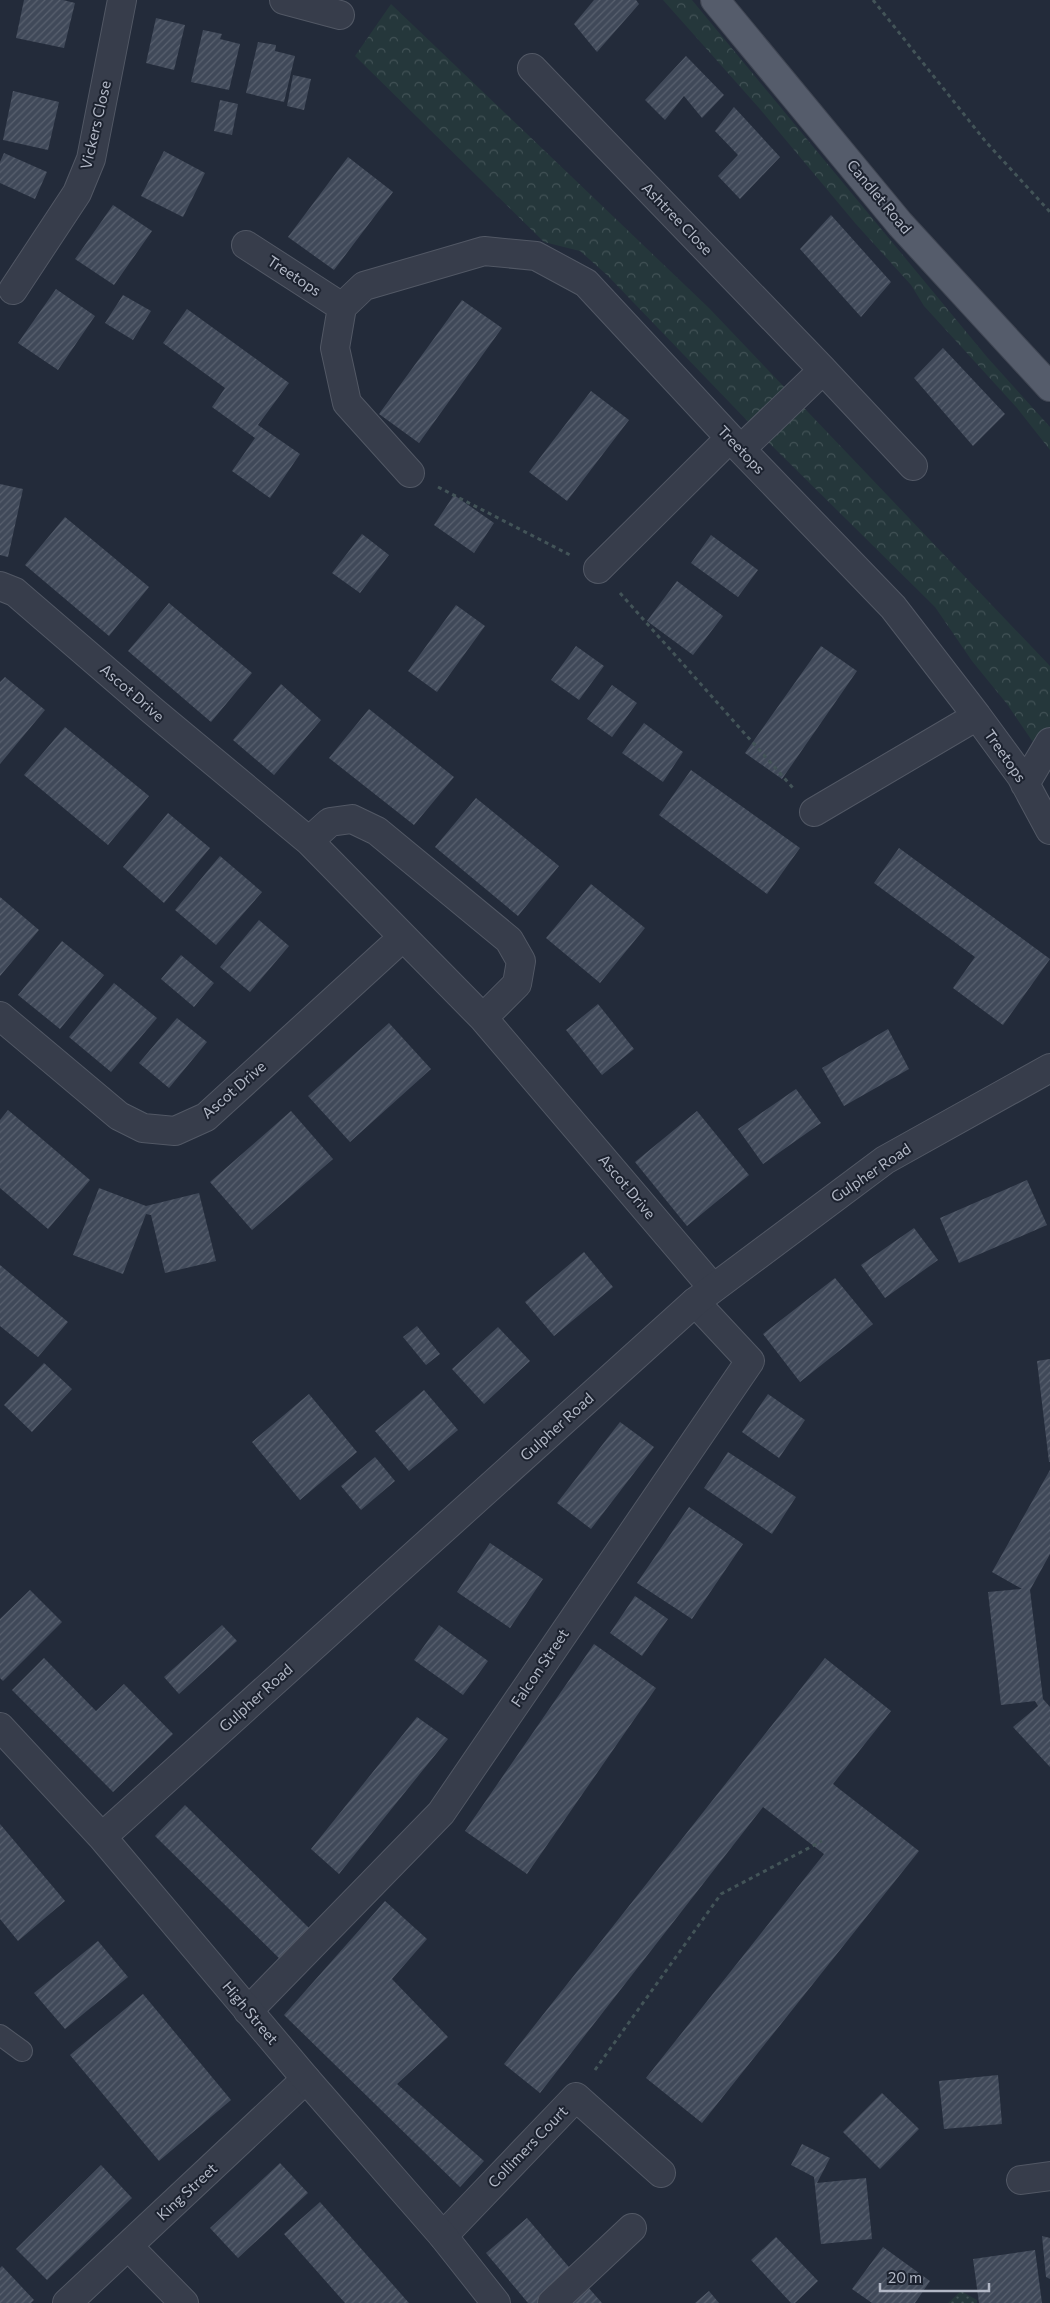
<svg xmlns="http://www.w3.org/2000/svg" width="1050" height="2303" font-family="Commissioner,sans-serif">
  <style>
    .forest { fill: url(#forest-crowns) }
    .garden { fill: url(#garden-dots) }
    .building { fill: url(#building-hatch) }
    .lines { fill: none; stroke-linecap: round; stroke-linejoin: round }
    .service-casing { stroke: #525865; stroke-width: 22 }
    .minor-casing { stroke: #525865; stroke-width: 30 }
    .tertiary-casing { stroke: #525865; stroke-width: 30 }
    .primary-casing { stroke: #404653; stroke-width: 30 }
    .path { stroke: #435458; stroke-width: 3; stroke-dasharray: 4 4; stroke-linecap: butt }
    .service { stroke: #373d4b; stroke-width: 20 }
    .minor { stroke: #373d4b; stroke-width: 28 }
    .tertiary { stroke: #373d4b; stroke-width: 28 }
    .primary { stroke: #555c6b; stroke-width: 28 }
    .labels { text-anchor: middle; stroke-width: 4; stroke-linejoin: round; paint-order: stroke }
    .street-label { font-size: 15px; fill: #b2b8c6; stroke: #1c222f }
  </style>
  <defs>
    <pattern id="forest-crowns" width="20" height="18" patternUnits="userSpaceOnUse" patternTransform="scale(1.25)"><rect width="20" height="18" fill="#25373b"/><path d="M2 6a3 3 0 1 1 6 0M12 15a3 3 0 1 1 6 0" fill="none" stroke="#425256"/></pattern>
    <pattern id="garden-dots" width="8" height="8" patternUnits="userSpaceOnUse" patternTransform="scale(1.25)"><rect width="8" height="8" fill="#25373b"/><path d="M2 2h.1M6 6h.1" fill="none" stroke="#425256" stroke-width="1.8" stroke-linecap="round"/></pattern>
    <pattern id="building-hatch" width="6" height="6" patternUnits="userSpaceOnUse" patternTransform="scale(1.25)"><rect width="6" height="6" fill="#404959"/><path d="M-1 1l2-2M0 6l6-6M5 7l2-2" fill="none" stroke="#59616f"/></pattern>
  </defs>
  <rect width="100%" height="100%" fill="#232b3a"/>
  <path class="forest" d="M663 0H692L987 357 1050 427V450L1017 408 924 306 911 285 855 223 759 108Z
    M391 4 709 308 1050 666V773L1041 754 1007 704 972 661 935 607 757 431 607 275 580 251 544 242 355 56Z"/>
  <path class="garden" d="M961 2291 977 2300V2303H948Z"/>
  <path class="building" d="M24 0H63L75 3 64 48 16 38Z
    M594 0H636L639 4 597 52 574 24Z
    M156 18 185 25 174 70 146 63Z
    M203 30 222 34 220 39 240 44 229 90 191 82Z
    M258 42 276 45 275 51 295 56 284 102 246 93Z
    M686 56 724 95 702 118 684 96 665 120 645 100Z
    M293 75 311 79 304 110 287 106Z
    M13 91 59 102 48 150 3 140Z
    M220 100 238 104 232 135 214 131Z
    M734 107 780 157 740 199 718 176 738 155 715 131Z
    M164 151 205 173 183 217 141 196Z
    M4 153 47 172 35 199 0 183V162Z
    M348 157 393 192 334 270 288 237Z
    M113 205 152 231 114 285 75 259Z
    M831 215 891 282 861 317 800 249Z
    M56 289 95 316 58 370 18 343Z
    M123 295 151 311 133 340 105 323Z
    M462 300 502 328 419 443 379 414Z
    M187 309 289 383 258 425 300 454 270 498 232 471 255 438 212 407 225 388 163 343Z
    M943 348 1005 414 973 446 914 378Z
    M591 391 629 420 567 501 529 472Z
    M0 484 23 489 8 557 0 555Z
    M454 495 494 523 474 553 434 525Z
    M65 517 149 587 109 636 25 565Z
    M362 534 389 555 360 593 332 573Z
    M711 535 758 570 738 597 691 563Z
    M677 581 723 616 693 655 647 621Z
    M169 603 252 673 211 722 128 651Z
    M456 605 485 626 437 692 408 671Z
    M576 646 604 666 579 700 551 680Z
    M821 646 857 671 782 779 745 753Z
    M5 677 45 710 0 764V682Z
    M281 684 321 720 274 775 233 740Z
    M612 685 637 703 612 737 587 719Z
    M369 709 454 777 414 825 329 758Z
    M644 723 683 752 663 782 622 753Z
    M65 727 149 796 108 845 24 775Z
    M691 770 800 848 767 894 659 815Z
    M476 798 559 866 518 916 435 847Z
    M168 813 210 848 164 903 123 867Z
    M899 848 1050 959 1003 1025 953 988 975 957 874 883Z
    M220 856 262 892 216 945 175 910Z
    M591 884 645 928 600 983 546 938Z
    M0 897 39 930 0 976Z
    M259 920 289 946 250 992 220 967Z
    M62 941 104 975 60 1029 18 995Z
    M181 955 214 983 194 1007 161 979Z
    M114 983 157 1018 111 1072 69 1037Z
    M598 1004 634 1049 602 1075 566 1030Z
    M177 1018 207 1042 169 1088 139 1063Z
    M389 1023 431 1069 350 1142 308 1096Z
    M888 1029 909 1069 844 1106 822 1068Z
    M796 1089 821 1123 763 1164 738 1129Z
    M8 1110 90 1180 48 1229 0 1188V1120Z
    M291 1111 333 1159 252 1230 210 1182Z
    M697 1111 749 1175 687 1226 635 1162Z
    M1027 1180 1047 1225 959 1263 940 1218Z
    M99 1188 146 1206 199 1193 216 1261 165 1273 151 1215 146 1214 123 1274 73 1255Z
    M914 1228 938 1260 885 1298 861 1265Z
    M584 1252 613 1287 554 1336 525 1302Z
    M0 1265 68 1322 38 1357 0 1326Z
    M835 1278 873 1324 800 1382 763 1334Z
    M417 1326 440 1354 426 1365 403 1337Z
    M498 1327 530 1361 484 1404 452 1369Z
    M1050 1359V1462H1049L1037 1361Z
    M44 1363 72 1389 32 1432 4 1405Z
    M424 1390 458 1430 409 1471 375 1431Z
    M309 1394 357 1452 300 1500 252 1442Z
    M768 1394 805 1420 779 1458 742 1432Z
    M620 1422 654 1447 591 1529 557 1503Z
    M728 1452 796 1497 772 1534 704 1488Z
    M375 1457 395 1481 361 1510 341 1486Z
    M1050 1470V1554L1030 1590 1043 1699 1050 1707V1767L1013 1727 1038 1706 1035 1701 1001 1705 988 1592 1022 1589 992 1572Z
    M689 1507 743 1544 692 1619 637 1583Z
    M490 1543 543 1579 510 1628 457 1592Z
    M30 1590 62 1622 3 1681 0 1678V1619Z
    M635 1596 668 1619 642 1656 610 1633Z
    M222 1625 237 1641 179 1694 164 1677Z
    M439 1625 488 1661 463 1695 414 1660Z
    M594 1644 656 1688 527 1874 465 1831Z
    M44 1658 96 1711 124 1684 173 1734 113 1792 12 1690Z
    M825 1658 891 1711 833 1784 919 1851 702 2123 646 2078 824 1854 763 1807 540 2093 504 2064Z
    M417 1717 448 1739 339 1874 311 1849Z
    M185 1805 311 1930 281 1960 155 1836Z
    M0 1824 65 1901 18 1941 0 1919Z
    M385 1901 427 1939 392 1979 448 2037 397 2084 484 2161 460 2187 284 2015Z
    M98 1941 128 1977 65 2029 34 1993Z
    M143 1994 231 2100 159 2161 70 2055Z
    M998 2075 1002 2124 944 2129 939 2081Z
    M882 2093 919 2129 880 2169 843 2132Z
    M802 2144 830 2158 817 2183 866 2178 872 2239 821 2244 814 2177 791 2165Z
    M280 2163 308 2193 238 2258 210 2228Z
    M101 2165 132 2198 47 2280 16 2249Z
    M320 2202 409 2303H345L284 2234Z
    M527 2218 574 2273 539 2303H528L486 2253Z
    M1042 2236 1050 2238V2279L1046 2277Z
    M776 2237 818 2281 795 2303H791L751 2260Z
    M883 2247 930 2281 915 2303H872L852 2289Z
    M1035 2250 1042 2303H979L973 2259Z
    M2 2266 34 2300 31 2303H0V2268Z
    M587 2286 602 2303H568Z
    M709 2291 719 2303H695Z"/>
  <g class="lines">
    <defs>
      <path id="service" d="M0 2035 22 2051"/>
      <path id="minor" d="M284 0 340 15
        M532 68 823 370 741 449
        M246 245 342 307
        M13 290 77 193 91 159 122 0
        M823 370 913 466
        M410 473 347 403 335 348 342 307 364 286 484 251 536 256 586 283 730 438 893 607 977 716 1021 776 1050 830
        M598 569 730 438
        M0 586 15 592 153 711 309 841 483 1018 713 1288
        M1025 784 1050 742
        M814 812 977 716
        M309 841 330 822 352 819 377 831 509 940 521 961 517 984 483 1018
        M0 1016 119 1116 143 1128 175 1131 206 1117 403 937
        M248 2011 441 1813 750 1361 695 1302
        M1021 2180 1050 2176
        M443 2236 576 2097 661 2173
        M129 2247 184 2303
        M67 2303 306 2079
        M552 2303 632 2228"/>
      <path id="tertiary" d="M0 1727 102 1837 306 2079 443 2236 496 2303
        M102 1837 695 1302 885 1160 1050 1068"/>
      <path id="primary" d="M715 0 900 224 1050 387"/>
    </defs>
    <use href="#service" class="service-casing"/>
    <use href="#minor" class="minor-casing"/>
    <use href="#tertiary" class="tertiary-casing"/>
    <use href="#primary" class="primary-casing"/>
    <path class="path" d="M873 0 986 142 1050 212
      M438 487 570 555
      M620 593 793 788
      M595 2070 721 1894 822 1841"/>
    <use href="#service" class="service"/>
    <use href="#minor" class="minor"/>
    <use href="#tertiary" class="tertiary"/>
    <use href="#primary" class="primary"/>
  </g>
  <g class="labels">
    <g class="street-label">
      <text transform="translate(96 125) rotate(-77)" y="5">Vickers Close</text>
      <text transform="translate(879 197) rotate(50)" y="5">Candlet Road</text>
      <text transform="translate(677 219) rotate(46)" y="5">Ashtree Close</text>
      <text transform="translate(294 276) rotate(33)" y="5">Treetops</text>
      <text transform="translate(741 450) rotate(46)" y="5">Treetops</text>
      <text transform="translate(132 693) rotate(41)" y="5">Ascot Drive</text>
      <text transform="translate(1005 756) rotate(55)" y="5">Treetops</text>
      <text transform="translate(234 1090) rotate(-41)" y="5">Ascot Drive</text>
      <text transform="translate(871 1173) rotate(-34)" y="5">Gulpher Road</text>
      <text transform="translate(627 1187) rotate(50)" y="5">Ascot Drive</text>
      <text transform="translate(557 1427) rotate(-42)" y="5">Gulpher Road</text>
      <text transform="translate(540 1668) rotate(-56)" y="5">Falcon Street</text>
      <text transform="translate(256 1698) rotate(-42)" y="5">Gulpher Road</text>
      <text transform="translate(250 2013) rotate(50)" y="5">High Street</text>
      <text transform="translate(528 2147) rotate(-46)" y="5">Collimers Court</text>
      <text transform="translate(187 2192) rotate(-43)" y="5">King Street</text>
    </g>
  </g>
  <path d="M880 2283v8h109v-8" fill="none" stroke="#b2b8c6" stroke-width="2.5"/>
  <text x="888" y="2283" font-size="15" fill="#b2b8c6" stroke="#1c222f" stroke-width="4" paint-order="stroke">20 m</text>
</svg>
